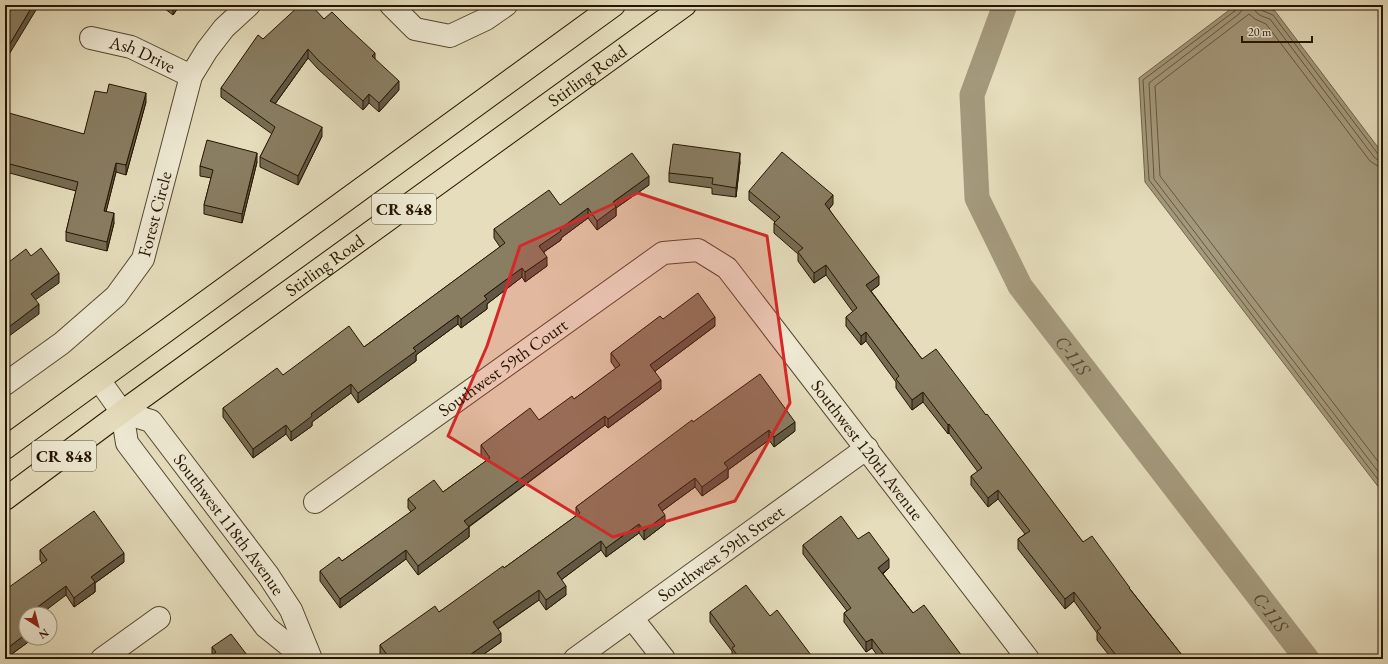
<svg xmlns="http://www.w3.org/2000/svg" width="1388" height="664" font-family="'EB Garamond',serif">
  <style>
    .water { fill: #a4997c; stroke: #71644b }
    .lines { fill: none; stroke-linecap: round; stroke-linejoin: round }
    .shore { stroke: #64573e; stroke-width: 1 }
    .canal { stroke: #a4997c; stroke-width: 25 }
    .minor-casing { stroke: #554730; stroke-width: 24 }
    .major-casing { stroke: #251501; stroke-width: 24 }
    .minor { stroke: #eee9d3; stroke-width: 22 }
    .major { stroke: #e5ddbc; stroke-width: 22 }
    .wall { fill: #766c54; stroke: #251501 }
    .shaded-wall { fill: #605845; stroke: #251501 }
    .building { fill: #897d62; stroke: #251501 }
    .marked { fill: #d62828; fill-opacity: 0.2; stroke: #d62828; stroke-width: 3; stroke-linejoin: round }
    .labels { text-anchor: middle; stroke-width: 4; stroke-linejoin: round; paint-order: stroke }
    .shield { fill: #eee9d3; stroke: #615540; stroke-width: 1 }
    .shield-label { font-size: 17px; font-weight: bold; fill: #251501 }
    .street-label { font-size: 18px; fill: #251501; stroke: #eee9d3 }
    .water-label { font-size: 19px; font-style: italic; fill: #584a32; stroke: #eee9d3 }
  </style>
  <rect width="100%" height="100%" fill="#e5ddbc"/>
  <filter id="stains"><feTurbulence type="fractalNoise" baseFrequency=".005" numOctaves="4"/><feColorMatrix values="0 0 0 0 .2 0 0 0 0 .09 0 0 0 0 .02 0 0 0 .5 -.17"/></filter>
  <radialGradient id="worn" r=".72"><stop offset=".6" stop-color="#630" stop-opacity="0"/><stop offset="1" stop-color="#630" stop-opacity=".3"/></radialGradient>
  <path class="water" d="M1236 5H1258L1275 11 1383 154V493L1145 182 1139 78Z"/>
  <g class="lines">
    <path class="shore" d="M1238 5 1236 10 1143 80 1149 180 1383 486
      M1243 5 1242 10 1239 14 1149 83 1154 179 1383 478
      M1254 5C1254 15 1262 16 1270 19L1374 157 1378 160 1383 161
      M1259 5 1261 10 1273 15 1378 154 1383 155
      M1383 167 1376 165 1370 161 1266 24 1255 19 1249 14 1155 86 1160 176 1383 468"/>
    <path class="canal" id="s1" d="M1005 5 972 95 977 198 1020 286 1307 659"/>
    <defs>
      <g id="minor">
        <path d="M391 5 415 29 450 36 486 19 506 5"/>
        <path id="s2" d="M91 38 131 47 191 76"/>
        <path d="M99 380 122 412 127 443 266 627 306 659"/>
        <path id="s3" d="M5 384 62 343 116 296 143 259 191 76 207 50 224 28 249 5"/>
        <path id="s4" d="M122 412 151 421 268 575 291 610 311 659"/>
        <path id="s5" d="M315 502 663 253 698 250 727 268 1028 659"/>
        <path d="M632 618 664 659"/>
        <path d="M102 659 159 618"/>
        <path id="s6" d="M575 659 867 448"/>
      </g>
      <g id="major">
        <path d="M5 448 614 5"/>
        <path id="s7" d="M5 499 122 412 685 5"/>
      </g>
    </defs>
    <use href="#minor" class="minor-casing"/>
    <use href="#major" class="major-casing"/>
    <use href="#minor" class="minor"/>
    <use href="#major" class="major"/>
  </g>
  <path class="wall" d="M160 5H180L173 15Z
    M324 19 375 59 399 90 379 112 369 103 363 110 318 69 308 58 275 104 322 136 298 185 260 167V157L272 134 221 97V88L263 39Z
    M146 102 126 175 116 172 106 211 114 223 107 251 66 241V232L76 191 6 172V160H5V127L84 134Z
    M257 162 242 223 204 214V205L211 178 200 176V166Z
    M740 162 736 197 712 194V188L669 182V173Z
    M649 185 616 208V216L597 230 588 218 561 238V240L544 252 547 266 525 282 522 277 487 304V309L461 328 458 324 416 355V361L358 403 351 393 312 422V426L291 441 286 434 253 458 223 417V408L283 375 364 347 500 247 494 238V229L560 205Z
    M749 191 833 204 829 209 879 285 871 291 922 359 986 415 1083 542 1130 589 1185 659H1112L1097 640V633L1074 601 1065 609 1018 549V539L1025 534 998 499 988 507 971 485V476L978 472 949 433 948 434 923 402 912 410 896 388V382L866 341 861 345 846 326V317L853 312 826 275 814 283 798 261V254L774 233V223L775 222 749 200Z
    M663 319 715 326 655 371 661 389 608 428 605 425 469 527V537L418 575 406 559 340 608 320 581V571L342 561 411 512 408 508V499L443 492 486 461 481 455V445L539 420 574 399 616 369 611 362V353Z
    M693 422 795 431 774 447 769 440 728 470V478L702 496 695 487 662 511 665 524 644 540 639 533 606 557 601 550 561 580 566 595 546 610 539 600 498 629 501 642 477 659H384L380 655V645L439 612 504 568 576 516V507Z
    M858 539 889 568 883 574 913 613 962 659H880L872 648 866 652 844 622V613L847 611 803 554V545Z
    M40 550 124 562 95 583V592L74 607 66 595 26 614V638H31V640L5 659 42 563 40 560Z
    M710 612 770 616 814 659H733L732 658V651L710 622Z
    M212 647 250 659 212 655Z"/>
  <path class="shaded-wall" d="M33 5H39L5 61V52Z
    M173 5H180L173 15Z
    M308 49V58L270 111V101Z
    M375 53V63L372 56Z
    M399 81V90L379 112V103Z
    M146 93V102L126 175V165Z
    M369 94V103L363 110V101Z
    M322 127V136L298 185V176Z
    M257 153V162L242 223V214Z
    M740 153V162L736 197V188Z
    M116 163V172L104 220V211Z
    M649 176V185L616 208V216L597 230V221L613 202Z
    M833 195V204L825 214V204Z
    M588 208V218L561 238V240L539 255V246L560 229Z
    M114 213V223L107 251V242Z
    M547 257V266L525 282V272Z
    M826 265V275L814 283V273Z
    M522 268V277L487 304V309L461 328V319L484 296Z
    M59 273V283L31 303V294Z
    M879 276V285L866 295V285Z
    M39 304V314L5 339V330Z
    M458 315V324L416 355V361L358 403V393L413 348Z
    M715 317V326L650 375V365Z
    M866 332V341L861 345V336Z
    M661 380V389L608 428V419Z
    M351 384V393L312 422V426L291 441V432L311 414Z
    M923 392V402L912 410V400Z
    M605 416V425L464 530V521Z
    M795 422V431L774 447V437Z
    M949 424V433L948 434V425Z
    M286 425V434L253 458V449Z
    M769 430V440L728 470V478L702 496V487L724 463Z
    M695 478V487L658 514V505Z
    M998 490V499L988 507V498Z
    M665 515V524L644 540V531Z
    M639 524V533L606 557V548Z
    M469 527V537L418 575V566Z
    M601 541V550L557 583V573Z
    M406 550V559L340 608V599Z
    M124 553V562L95 583V592L74 607V598L91 577Z
    M889 559V568L878 577V568Z
    M66 586V595L41 614H28Z
    M566 586V595L546 610V600Z
    M539 590V600L493 632V622Z
    M1074 592V601L1065 609V599Z
    M26 615V625L22 618Z
    M501 633V642L477 659H464Z
    M26 634V638H31V640L5 659V650Z
    M872 639V648L866 652V642Z"/>
  <path class="building" d="M5 5H33L5 52Z
    M300 5H311L324 19 332 12 346 26 375 53 372 56 399 81 379 103 369 94 363 101 318 60 308 49 270 101 322 127 298 176 260 157 275 127 221 88 258 35 263 39Z
    M109 84 146 93 126 165 116 163 104 211 114 213 107 242 66 232 78 182 6 163 9 152 5 151V127L9 113 84 134 95 91 107 93Z
    M207 140 257 153 242 214 204 205 213 170 200 166Z
    M673 144 740 153 736 188 712 184 713 178 669 173Z
    M782 152 833 195 825 204 879 276 866 285 922 359 936 349 986 415 987 414 1083 542 1092 536 1130 588H1129L1185 659H1119L1097 631 1101 628 1074 592 1065 599 1018 539 1030 531 998 490 988 498 971 476 982 468 949 424 948 425 923 392 912 400 896 379 899 376 866 332 861 336 846 317 857 308 826 265 814 273 798 252 803 248 774 223 780 217 749 191Z
    M632 153 649 176 613 202 616 207 597 221 588 208 560 229 561 231 539 246 547 257 525 272 522 268 484 296 487 299 461 319 458 315 413 348 416 351 358 393 351 384 311 414 312 416 291 432 286 425 253 449 223 408 277 368 283 375 349 326 364 347 505 243 494 229 549 190 560 205Z
    M41 248 59 273 31 294 39 304 5 330V265L26 249 31 256Z
    M698 293 715 317 650 365 661 380 608 419 605 416 464 521 469 527 418 566 406 550 340 599 320 571 339 557 342 561 416 508 408 499 434 480 443 492 490 458 481 445 530 408 539 420 572 396 574 399 620 365 611 353 660 316 663 319Z
    M760 374 795 422 774 437 769 430 724 463 728 468 702 487 695 478 658 505 665 515 644 531 639 524 606 548 601 541 557 573 566 586 546 600 539 590 493 622 501 633 464 659H390L380 645 435 606 439 612 503 566 504 568 580 513 576 507 692 420 693 422Z
    M94 511 124 553 91 577 95 582 74 598 66 586 28 614H26V615L22 618 26 624V634L5 650V590L47 560 40 550Z
    M841 516 858 539 869 532 889 559 878 568 913 613 924 605 962 656 959 658 960 659H887L872 639 866 642 844 613 851 608 803 545Z
    M746 585 770 616 777 610 814 659H740L732 648 735 646 710 612Z
    M231 634 250 659H207L216 652 212 647Z"/>
  <path class="marked" d="M638 193 767 236 790 403 735 501 613 537 448 436 487 346 520 246Z"/>
  <g class="labels">
    <g class="shield">
      <rect x="372" y="194" width="64" height="30" rx="3"/>
      <rect x="32" y="441" width="64" height="30" rx="3"/>
    </g>
    <g class="shield-label">
      <text x="404" y="215">CR 848</text>
      <text x="64" y="462">CR 848</text>
    </g>
    <g class="street-label">
      <text dy="6" stroke="none"><textPath href="#s2" startOffset="54">Ash Drive</textPath></text>
      <text dy="6" stroke="none"><textPath href="#s7" startOffset="720">Stirling Road</textPath></text>
      <text dy="6" stroke="none"><textPath href="#s3" startOffset="234">Forest Circle</textPath></text>
      <text dy="6" stroke="none"><textPath href="#s7" startOffset="396">Stirling Road</textPath></text>
      <text dy="6" stroke="none"><textPath href="#s5" startOffset="231">Southwest 59th Court</textPath></text>
      <text dy="6" stroke="none"><textPath href="#s5" startOffset="727">Southwest 120th Avenue</textPath></text>
      <text dy="6" stroke="none"><textPath href="#s4" startOffset="160">Southwest 118th Avenue</textPath></text>
      <text dy="6" stroke="none"><textPath href="#s6" startOffset="180">Southwest 59th Street</textPath></text>
    </g>
    <g class="water-label">
      <text dy="7" stroke="none"><textPath href="#s1" startOffset="384">C-11S</textPath></text>
      <text dy="7" stroke="none"><textPath href="#s1" startOffset="708">C-11S</textPath></text>
    </g>
  </g>
  <rect width="1388" height="664" fill="none" stroke="#e5ddbc" stroke-width="20"/>
  <rect x="6" y="6" width="1376" height="652" fill="none" stroke="#251501" stroke-width="2"/>
  <rect x="10" y="10" width="1368" height="644" fill="none" stroke="#251501"/>
  <g transform="translate(38 626) rotate(144)"><circle r="19" fill="#eee9d3" stroke="#9e947f"/>
  <path d="M0-3L7 15L0 10L-7 15Z" fill="#8f2418"/>
  <text y="-6" font-size="11" font-weight="bold" text-anchor="middle" fill="#251501">N</text>
  </g>
  <path d="M1242 36v6h70v-6" fill="none" stroke="#251501" stroke-width="2"/>
  <text x="1248" y="36" font-size="12" fill="#251501" stroke="#eee9d3" stroke-width="3" paint-order="stroke">20 m</text>
  <rect width="100%" height="100%" filter="url(#stains)"/>
  <rect width="100%" height="100%" fill="url(#worn)"/>
</svg>
